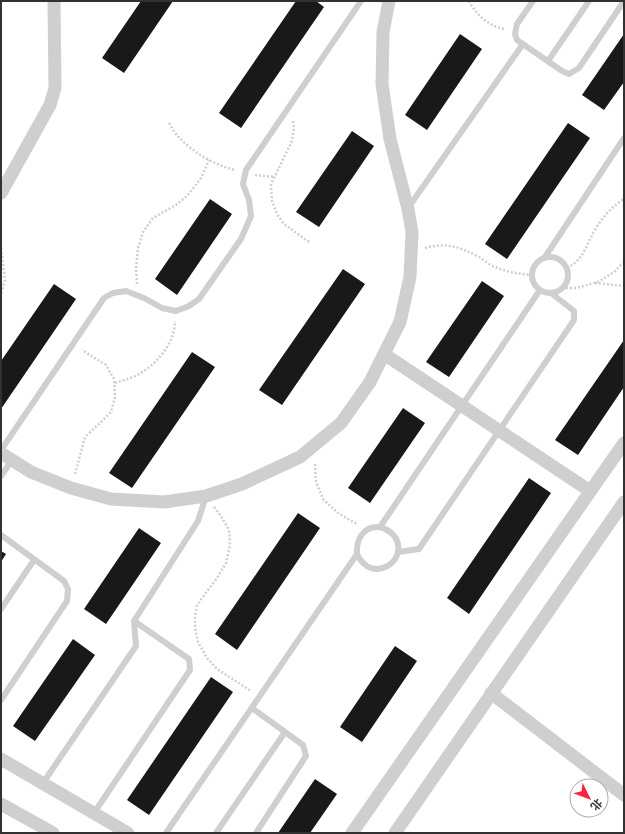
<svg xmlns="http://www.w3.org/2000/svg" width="625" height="834" font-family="'PT Sans','Noto Sans SC',sans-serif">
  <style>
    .building { fill: #191919 }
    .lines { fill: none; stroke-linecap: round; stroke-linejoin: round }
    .path { stroke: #cfcfcf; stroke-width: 2.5; stroke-dasharray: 2 2; stroke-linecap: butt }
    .lane { stroke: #cfcfcf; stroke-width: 6 }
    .street { stroke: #cfcfcf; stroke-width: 13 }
  </style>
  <rect width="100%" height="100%" fill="#fff"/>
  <path class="building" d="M141 1H173L124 73 102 58Z
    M296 1H316L324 7 241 128 219 113Z
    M460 34 482 49 427 130 405 115Z
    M624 34V82L604 110 582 95Z
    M568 123 590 138 507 259 485 244Z
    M352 131 374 146 319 227 296 212Z
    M210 199 232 214 177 295 155 279Z
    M343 269 365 284 282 405 259 390Z
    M482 281 504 296 449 377 426 362Z
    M54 284 76 299 1 409V361Z
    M624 340V387L578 455 555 440Z
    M192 352 215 367 132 488 109 473Z
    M403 408 425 423 370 503 348 488Z
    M529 478 551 493 469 614 447 598Z
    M298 513 320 528 237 650 215 634Z
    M139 528 161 543 106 624 84 609Z
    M1 551 6 554 1 562Z
    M73 639 95 655 35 741 13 726Z
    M395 646 417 661 362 742 340 727Z
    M211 677 233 692 149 815 127 800Z
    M315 779 337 794 310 833H278Z"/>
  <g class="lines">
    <path class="path" d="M469 1C476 15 490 27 505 29
      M293 121 294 127 292 141 271 184 272 201 277 214 284 224 309 242
      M169 123C172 127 174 133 178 136 192 152 214 165 235 170
      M255 175 275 177
      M1 248 5 280 1 294
      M425 248C446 242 460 247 479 257 484 260 489 265 495 267 507 272 519 274 532 275
      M567 268C585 259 586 244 596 228 603 217 612 206 624 199
      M595 283 624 286
      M137 284 136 269 138 248 143 232 153 218 176 205 187 196 201 178 209 160
      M562 288H576L598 282 614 272 624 262
      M115 383C125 380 136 377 144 371 160 360 175 341 175 321
      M315 464 316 482 323 499 338 513 357 524
      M75 474 85 437 101 422 111 412 115 397 114 379 106 365 82 350
      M214 507 221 516 229 530 230 545 226 563 217 578 197 605 195 617V627L198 642 207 658 217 669 251 691"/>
    <path class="lane" d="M533 1 517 24 515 34 517 40 562 71 569 74 579 68 624 1
      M548 61 589 1
      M408 208 523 44
      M532 275a18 18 0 1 1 36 0a18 18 0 1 1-36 0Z
      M545 257 624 138
      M1 450 104 298 113 293 126 291 144 298 162 308 176 311 189 306 199 299 241 239 251 216 249 200 243 184 246 170 361 1
      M1 476 12 460
      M380 527 540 290
      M1 535 64 581 68 589 67 601 1 700
      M398 552 419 549 574 320V311L551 293
      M1 609 34 560
      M252 708 303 745 306 756 256 833
      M43 783 136 646 134 621 198 521 206 496
      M94 813 190 670 189 659 134 621
      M166 833 357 554C356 540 363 526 379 527 385 528 391 532 395 537 410 560 372 586 357 554
      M216 833 285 732"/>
    <path class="street" d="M1 193 50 105 55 88 54 1
      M384 354 590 491
      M1 453 31 472 71 488 111 499 164 502 206 496 242 484 300 457 341 423 370 382 400 322 410 277 412 232 408 209 390 139 382 84 383 32 389 1
      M491 693 624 795
      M1 759 128 833
      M1 804 53 833
      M352 833 624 443
      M395 833 624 502"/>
  </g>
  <rect width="625" height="834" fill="none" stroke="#323232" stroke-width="4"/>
  <g transform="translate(589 798) rotate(132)"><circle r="19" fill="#ffffff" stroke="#adadad"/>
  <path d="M0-3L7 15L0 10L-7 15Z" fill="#f62642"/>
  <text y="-6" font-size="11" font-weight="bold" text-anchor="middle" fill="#323232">北</text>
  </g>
</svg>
